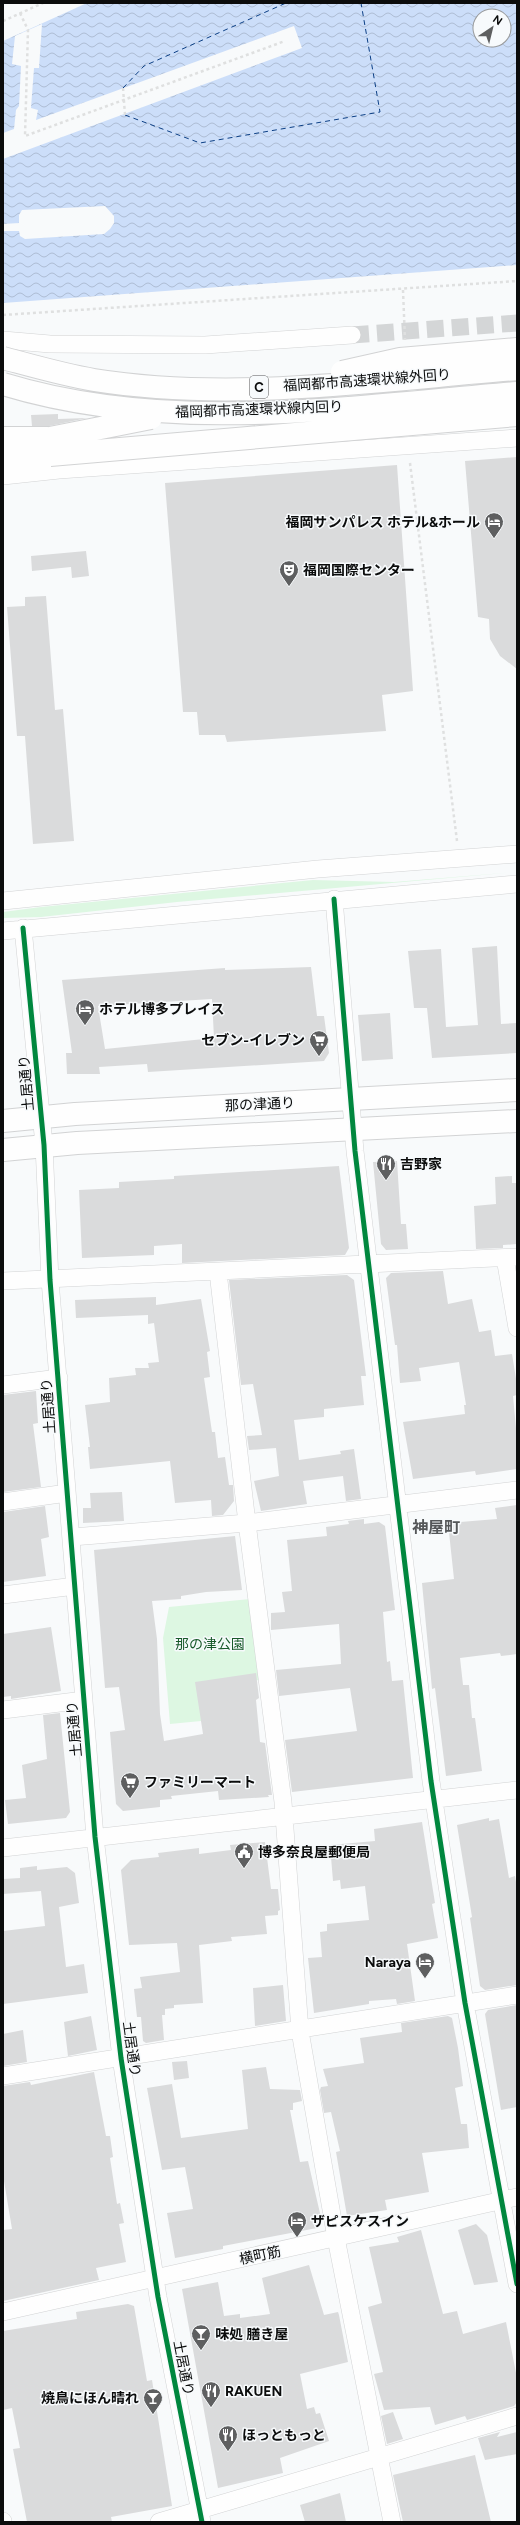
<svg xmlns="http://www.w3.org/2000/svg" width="520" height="2525" font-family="Figtree,'Noto Sans JP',sans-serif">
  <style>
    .green { fill: #ddf7e2 }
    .water { fill: url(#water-waves); fill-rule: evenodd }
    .pier { fill: #f8fafb }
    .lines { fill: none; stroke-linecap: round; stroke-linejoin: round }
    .ferry { stroke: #0b3f85; stroke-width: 1; stroke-dasharray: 5 4; stroke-linecap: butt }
    .building { fill: #dadbdc; fill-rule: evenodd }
    .minor-tunnel { stroke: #d4d6d7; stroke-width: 17; stroke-dasharray: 17 8; stroke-linecap: butt }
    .minor-casing { stroke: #d2d3d4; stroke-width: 18 }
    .major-casing { stroke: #d2d3d4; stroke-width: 24 }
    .highway-casing { stroke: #d2d3d4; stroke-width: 24 }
    .path { stroke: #dfe0e0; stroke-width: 2.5; stroke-dasharray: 3 3; stroke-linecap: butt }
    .minor { stroke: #fefefe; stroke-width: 17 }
    .major { stroke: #fefefe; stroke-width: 22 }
    .highway { stroke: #fefefe; stroke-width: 22 }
    .highway-bridge-casing { stroke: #d2d3d4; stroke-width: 24; stroke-linecap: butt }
    .highway-bridge { stroke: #fefefe; stroke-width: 22 }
    .cycleway-casing { stroke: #f7fafc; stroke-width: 8 }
    .cycleway { stroke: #00873e; stroke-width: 5 }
    .labels { text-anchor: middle; stroke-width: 3; stroke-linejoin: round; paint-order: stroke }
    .shield { fill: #f7fafc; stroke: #525354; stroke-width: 1 }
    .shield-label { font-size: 13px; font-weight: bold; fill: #0b0c0c }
    .street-label { font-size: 14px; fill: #0b0c0c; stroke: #f7fafc }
    .poi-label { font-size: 14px; font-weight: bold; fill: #0b0c0c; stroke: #f7fafc; text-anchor: start }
    .park-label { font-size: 14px; fill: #185a2a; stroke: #f7fafc }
    .quarter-label { font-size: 16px; font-weight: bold; fill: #555759; stroke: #f7fafc }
  </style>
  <defs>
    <pattern id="water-waves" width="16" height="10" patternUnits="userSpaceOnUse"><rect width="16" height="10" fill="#ccdef9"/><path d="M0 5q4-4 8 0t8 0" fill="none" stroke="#aebdd4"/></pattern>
  </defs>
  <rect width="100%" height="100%" fill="#f8fafb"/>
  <path class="green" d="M517 872 177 902 41 917 3 918V912L41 907 313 880 394 882Z
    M250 1599 260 1680 200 1686 201 1721 170 1724 163 1638 169 1607Z"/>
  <path class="water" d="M87 3H517V265L3 303V41ZM480 16H504V40H480Z"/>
  <path class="pier" d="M42 24 39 68H34L31 108 38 110 36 120 294 26 302 48 3 159V133L14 129 16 110 19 106 21 66 12 64 15 36Z
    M105 206 114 216V223L110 229 104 234 25 239 20 236 19 231H3V224L19 223V215L22 210Z"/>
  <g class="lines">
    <path class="ferry" d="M123 88 144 66 286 3
      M125 115 200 143 380 112 361 3"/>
  </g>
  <path class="building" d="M58 414V419L87 418 49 426H32L31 415Z
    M517 457V669L500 656 490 639 489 619 478 617 465 461Z
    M397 465 413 691 382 695 386 731 227 742 225 735H199L197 712H183L165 483Z
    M86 551 89 576 72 578 71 567 32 571 31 556Z
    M46 596 55 710 63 709 74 841 33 844 25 736H17L7 607 25 606V597Z
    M497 946 501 1024 517 1023V1053L432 1058 427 1008H414L408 951 441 949 446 1027 478 1025 472 948Z
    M311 967 317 1016H324L329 1053 324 1061 148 1072 147 1064 99 1067 100 1074H67L66 1053H72L62 980 225 968V970ZM212 999 214 1038 105 1049 98 1006Z
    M390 1013 393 1059 362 1061 358 1015Z
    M397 1161 401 1224H406L408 1249 386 1250 381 1244 373 1162Z
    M339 1166 349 1248 345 1255 182 1263V1244L154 1246V1255L82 1258 79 1190 119 1188V1182L174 1179V1176Z
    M512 1176V1183H517V1244L503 1245V1248L476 1249 474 1206 496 1204 495 1177Z
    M443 1271 448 1304 472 1299 479 1332 491 1330 495 1356 512 1354 517 1385V1395L513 1396 517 1439V1469L476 1475 475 1471 413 1479 403 1422 465 1414 464 1405H466L459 1362 419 1368 421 1381 400 1383 397 1345H395L386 1278 391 1273Z
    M347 1275 354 1280 366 1376H361L364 1405 324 1409V1417L294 1420 299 1460 341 1454 340 1451 354 1449 361 1499 346 1501 343 1476 303 1481 307 1504 261 1511 254 1481 279 1476 276 1448 249 1450 247 1436 262 1435 253 1384 241 1385 229 1280Z
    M156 1297V1305L201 1299 210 1351 207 1352 210 1377 204 1378 212 1432H215L218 1458 225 1457 229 1485H233L234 1501 223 1515 212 1516 211 1500 175 1503 170 1461 90 1469 88 1447H90L85 1405 110 1402 109 1378 136 1375 135 1368H149L148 1363 159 1362 154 1323 148 1324V1315L76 1318 75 1300Z
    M36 1391 38 1423 33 1424 41 1487 3 1492V1395Z
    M122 1492 124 1521 83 1523V1508H91L90 1493Z
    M517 1505V1654L501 1656 500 1653 460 1658 463 1685H469L472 1718H475L482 1771 446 1776 435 1688 432 1689 422 1583 454 1579 448 1523 497 1519 495 1508Z
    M45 1506 49 1537 41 1539 46 1576 3 1582V1512Z
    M364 1519V1524L379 1522 385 1526 395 1610 383 1612 387 1662 390 1661 392 1681 403 1680 413 1778 292 1792 285 1740 357 1731 350 1688 279 1696 276 1670 341 1664 339 1624 271 1630V1613L285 1612 282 1592 292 1591 287 1540 327 1536 326 1527 349 1524 348 1521Z
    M235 1536 242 1590 206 1592 181 1596V1599L152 1601 157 1639 160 1714 164 1741 203 1734 195 1682 256 1673 259 1698 256 1700 260 1742 265 1743 272 1795H268L269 1797 219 1800 218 1791 171 1796 172 1799 160 1800V1807L123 1811 116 1804 110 1732 125 1730 119 1687 105 1688 94 1550Z
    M51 1627 61 1691 11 1699V1696L3 1697V1634Z
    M60 1713 70 1812 66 1818 8 1824 5 1800 26 1798 22 1765 47 1759 43 1715Z
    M489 1818V1821L499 1819 509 1878 515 1876 517 1888V1985L485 1990 480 1986 470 1918 472 1917 457 1825Z
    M422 1822 435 1903 432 1904 438 1938 407 1944 415 2001 397 2004 396 1999 369 2001V2004L314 2013 308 1958 322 1957 320 1932 327 1931V1924L369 1920 365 1886 341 1889 340 1880 333 1881 330 1845 375 1841 374 1829Z
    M265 1842 271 1889H278L280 1910 278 1911V1915L265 1916 267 1934 231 1937 232 1941 199 1945 203 2003 174 2005V2008L165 2009V2015H162L164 2040 146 2043 143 2041 141 2017H137L134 1989 142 1988 140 1977 180 1972 177 1943 129 1945 121 1870 131 1860 159 1857 158 1853 199 1848V1854L231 1850 230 1845Z
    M37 1866V1870L67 1867 75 1873 79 1903 59 1907 66 1967 84 1964 88 1993 3 2004V1931L45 1926 41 1891 3 1894V1879L20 1878V1868Z
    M283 1985 286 2021 255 2026 253 1988Z
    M517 2005V2107L501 2110 485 2014 488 2010Z
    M91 2016 97 2050 68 2056 64 2022Z
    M448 2016 452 2018 458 2048 463 2086 455 2088 461 2124H467L469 2148 422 2153 429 2192 385 2200 387 2210 347 2216 336 2152 340 2151 331 2112 324 2113 320 2090 321 2087 328 2086 323 2069 364 2063 360 2038 402 2032 401 2023Z
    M23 2030 27 2062 3 2066V2034Z
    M187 2061 189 2078 174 2080 172 2062Z
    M266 2067 270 2089 300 2090 302 2101 293 2103V2110H290L300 2162 308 2161 322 2222 317 2228 223 2246V2249L175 2258 167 2213 193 2209 185 2167 162 2170 147 2088 172 2084 181 2138 248 2129 242 2070Z
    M94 2072 106 2136H110L113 2157 110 2158 117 2204 120 2203 124 2223 119 2224 126 2262 96 2268 99 2280 3 2301V2230L12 2229 3 2175V2086L30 2082 31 2085Z
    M476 2224 487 2235 498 2282 474 2285 458 2230Z
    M421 2230 443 2314 457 2311 463 2334 506 2322 517 2378V2402L514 2406 467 2420 465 2416 435 2425 430 2407 384 2410 374 2374 383 2372 368 2307 382 2303 369 2247 399 2242 397 2237Z
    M309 2265 324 2315 338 2312 339 2315 348 2362 300 2374 307 2409 314 2407 316 2414 320 2413 329 2441 280 2458 283 2473 218 2488 182 2289 218 2282 224 2316 240 2314V2318L270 2314 262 2278Z
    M128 2304 134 2306 147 2381 152 2380 172 2506 111 2517 112 2522H27L13 2449 20 2448 12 2408 3 2410V2331L77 2319 76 2312Z
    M393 2412 403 2439 387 2444 381 2416Z
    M500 2432 497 2437 517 2432V2454L485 2460 478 2438Z
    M475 2455 491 2522H403L393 2475Z
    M340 2493 346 2522H305L300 2505Z"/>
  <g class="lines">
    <path class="minor-tunnel" d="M352 335 517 323"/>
    <defs>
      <path id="minor" d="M3 340 50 344 205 345 352 335
        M3 476 59 470 517 438
        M334 899 355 1151 431 1781 465 2003 517 2284
        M3 901 318 869 517 854
        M23 928 44 1145 50 1280 95 1837 121 2058 158 2297 202 2522
        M3 931 517 884
        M505 1258 517 1328
        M218 1272 247 1523 283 1802 300 2031 336 2238 392 2522
        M3 1281 517 1257
        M3 1385 59 1378
        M3 1502 67 1493
        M72 1537 247 1523 517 1490
        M3 1595 75 1586
        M3 1710 84 1700
        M3 1848 517 1790
        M3 2076 517 1995
        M3 2312 517 2197
        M3 2521V2522
        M159 2522 517 2416"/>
      <path id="major" d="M3 1121 75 1114 517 1090
        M3 1150 77 1143 517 1121"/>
      <path id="highway" d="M3 438H50
        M3 457 50 455"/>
    </defs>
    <use href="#minor" class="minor-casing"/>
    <use href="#major" class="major-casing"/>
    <use href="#highway" class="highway-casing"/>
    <path class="path" d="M20 13 28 30 25 136 285 41
      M3 21 43 3
      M123 88 125 115
      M403 290 405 340
      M3 315 517 281
      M410 463 457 841"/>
    <use href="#minor" class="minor"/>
    <use href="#major" class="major"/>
    <use href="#highway" class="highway"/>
    <defs>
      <path id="highway-bridge" d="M3 358C33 366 64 375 94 380 233 402 378 380 517 369
        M342 372 400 359 517 349
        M3 384C170 435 347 407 517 393
        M50 438 151 418
        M50 455 517 415"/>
    </defs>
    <use href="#highway-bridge" class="highway-bridge-casing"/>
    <use href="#highway-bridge" class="highway-bridge"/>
    <defs>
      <path id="cycleway" d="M334 899 355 1151 431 1781 465 2003 517 2284
        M23 928 44 1145 50 1280 95 1837 121 2058 158 2297 202 2522"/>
    </defs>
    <use href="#cycleway" class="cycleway-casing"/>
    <use href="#cycleway" class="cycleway"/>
  </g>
  <defs>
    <symbol id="hotel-pin" viewBox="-11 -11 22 30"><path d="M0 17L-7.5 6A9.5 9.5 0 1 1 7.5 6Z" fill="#5e5f60" stroke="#f7fafc"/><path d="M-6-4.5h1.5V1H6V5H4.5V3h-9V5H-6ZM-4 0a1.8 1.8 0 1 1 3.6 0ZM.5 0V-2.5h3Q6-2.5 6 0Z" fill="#fff"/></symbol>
    <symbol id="theatre-pin" viewBox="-11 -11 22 30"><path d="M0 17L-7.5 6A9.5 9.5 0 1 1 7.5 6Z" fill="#5e5f60" stroke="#f7fafc"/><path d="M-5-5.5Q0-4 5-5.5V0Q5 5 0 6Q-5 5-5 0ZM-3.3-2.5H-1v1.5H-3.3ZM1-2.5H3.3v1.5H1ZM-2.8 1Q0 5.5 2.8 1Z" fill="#fff"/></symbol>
    <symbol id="supermarket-pin" viewBox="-11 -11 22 30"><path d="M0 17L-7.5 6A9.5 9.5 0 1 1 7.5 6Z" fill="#5e5f60" stroke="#f7fafc"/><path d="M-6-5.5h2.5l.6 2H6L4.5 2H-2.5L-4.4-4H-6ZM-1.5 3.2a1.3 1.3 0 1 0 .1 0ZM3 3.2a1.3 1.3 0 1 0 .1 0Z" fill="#fff"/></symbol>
    <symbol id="restaurant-pin" viewBox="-11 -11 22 30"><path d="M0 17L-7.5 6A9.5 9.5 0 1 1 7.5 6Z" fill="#5e5f60" stroke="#f7fafc"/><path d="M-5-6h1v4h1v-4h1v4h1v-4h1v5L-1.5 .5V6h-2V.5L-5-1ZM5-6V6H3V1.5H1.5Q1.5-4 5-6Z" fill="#fff"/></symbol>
    <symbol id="civic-pin" viewBox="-11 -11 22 30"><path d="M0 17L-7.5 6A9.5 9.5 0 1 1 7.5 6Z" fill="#5e5f60" stroke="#f7fafc"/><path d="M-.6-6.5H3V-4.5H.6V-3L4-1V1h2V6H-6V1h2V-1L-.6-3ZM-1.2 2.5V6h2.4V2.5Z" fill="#fff"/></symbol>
    <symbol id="bar-pin" viewBox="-11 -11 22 30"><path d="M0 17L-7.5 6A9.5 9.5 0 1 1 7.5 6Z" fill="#5e5f60" stroke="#f7fafc"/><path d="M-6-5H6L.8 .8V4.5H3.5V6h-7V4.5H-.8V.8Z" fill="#fff"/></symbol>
  </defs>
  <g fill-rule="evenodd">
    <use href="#hotel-pin" x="483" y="511" width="22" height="30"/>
    <use href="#theatre-pin" x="278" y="559" width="22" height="30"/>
    <use href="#hotel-pin" x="74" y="998" width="22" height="30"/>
    <use href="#supermarket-pin" x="308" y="1029" width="22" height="30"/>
    <use href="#restaurant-pin" x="375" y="1153" width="22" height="30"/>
    <use href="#supermarket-pin" x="119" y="1771" width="22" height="30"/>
    <use href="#civic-pin" x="233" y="1841" width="22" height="30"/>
    <use href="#hotel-pin" x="414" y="1951" width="22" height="30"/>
    <use href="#hotel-pin" x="286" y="2210" width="22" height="30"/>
    <use href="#bar-pin" x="190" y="2323" width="22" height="30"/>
    <use href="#restaurant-pin" x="200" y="2380" width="22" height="30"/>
    <use href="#bar-pin" x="142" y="2387" width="22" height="30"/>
    <use href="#restaurant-pin" x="217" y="2424" width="22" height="30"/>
  </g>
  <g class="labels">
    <rect class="shield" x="250" y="376" width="18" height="22" rx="3"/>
    <g class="shield-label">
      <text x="259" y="392">C</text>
    </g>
    <g class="street-label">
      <text transform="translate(367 380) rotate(-4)" y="5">福岡都市高速環状線外回り</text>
      <text transform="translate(259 409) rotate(-2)" y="5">福岡都市高速環状線内回り</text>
      <text transform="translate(26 1083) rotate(-95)" y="5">土居通り</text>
      <text transform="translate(260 1104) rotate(-3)" y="5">那の津通り</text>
      <text transform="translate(48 1406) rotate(-94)" y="5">土居通り</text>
      <text transform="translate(74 1729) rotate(-95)" y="5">土居通り</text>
      <text transform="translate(132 2049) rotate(82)" y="5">土居通り</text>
      <text transform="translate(260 2255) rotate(-12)" y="5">横町筋</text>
      <text transform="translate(184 2368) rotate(79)" y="5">土居通り</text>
    </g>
    <g class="poi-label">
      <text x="480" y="527" text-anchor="end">福岡サンパレス ホテル&amp;ホール</text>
      <text x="303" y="575">福岡国際センター</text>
      <text x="99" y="1014">ホテル博多プレイス</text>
      <text x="305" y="1045" text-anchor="end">セブン-イレブン</text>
      <text x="400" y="1169">吉野家</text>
      <text x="144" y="1787">ファミリーマート</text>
      <text x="258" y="1857">博多奈良屋郵便局</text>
      <text x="411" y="1967" text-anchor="end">Naraya</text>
      <text x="311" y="2226">ザピスケスイン</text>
      <text x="215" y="2339">味処 膳き屋</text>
      <text x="225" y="2396">RAKUEN</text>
      <text x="139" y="2403" text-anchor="end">焼鳥にほん晴れ</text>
      <text x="242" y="2440">ほっともっと</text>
    </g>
    <g class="park-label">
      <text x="210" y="1649">那の津公園</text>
    </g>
    <g class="quarter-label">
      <text x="436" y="1533">神屋町</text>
    </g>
  </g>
  <rect width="520" height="2525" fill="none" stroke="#0b0c0c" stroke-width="8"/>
  <g transform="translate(492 28) rotate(35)"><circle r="19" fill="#f7fafc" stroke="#999b9c"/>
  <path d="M0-3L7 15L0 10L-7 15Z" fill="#5e5f60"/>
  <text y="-6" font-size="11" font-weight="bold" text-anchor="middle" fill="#0b0c0c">N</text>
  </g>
</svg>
